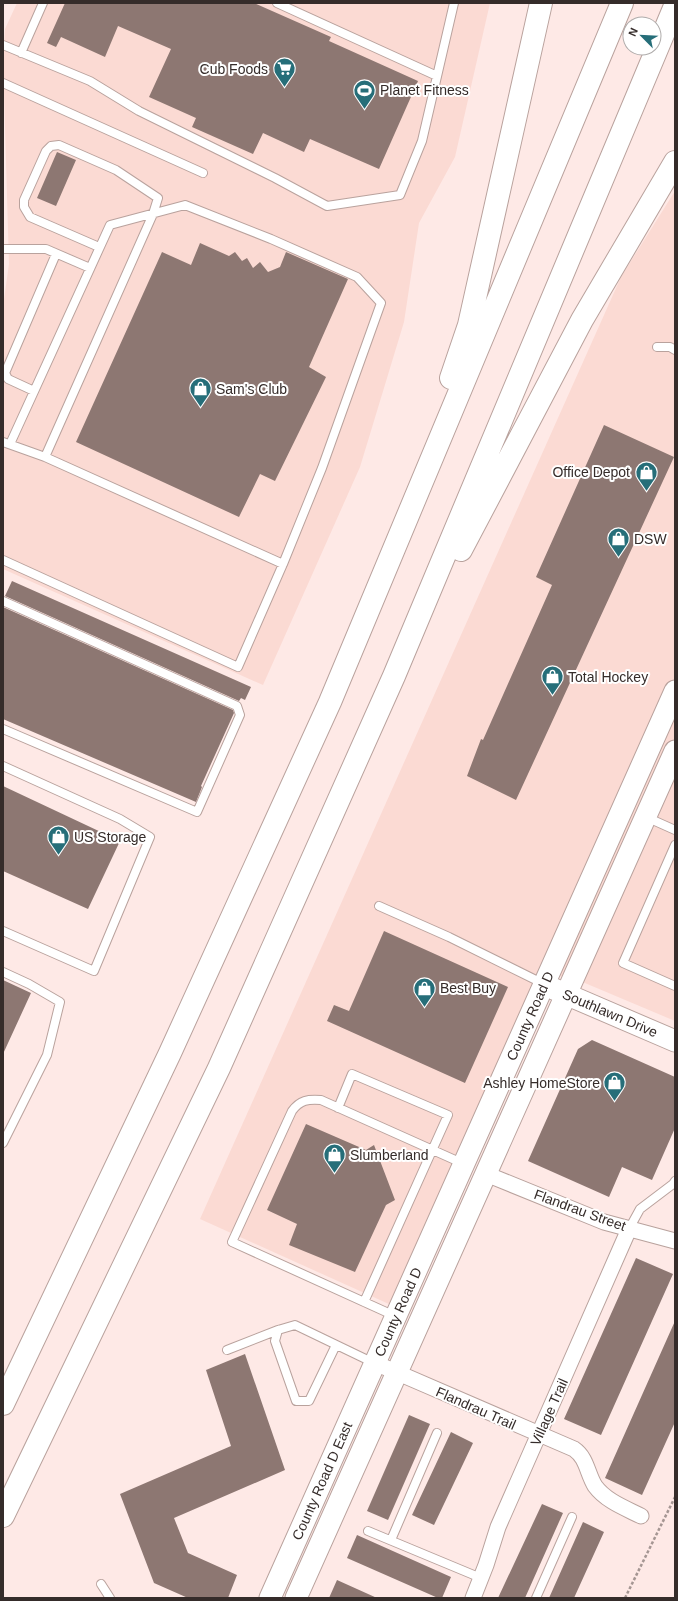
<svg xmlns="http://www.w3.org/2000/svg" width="678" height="1601" font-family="Arial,sans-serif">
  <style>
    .built { fill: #fbdad3 }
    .building { fill: #8d7772 }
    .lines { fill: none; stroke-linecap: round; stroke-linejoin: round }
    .lane-casing { stroke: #b9a29d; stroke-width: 10 }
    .street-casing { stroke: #b9a29d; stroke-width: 17 }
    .secondary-casing { stroke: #b9a29d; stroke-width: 23 }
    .highway-casing { stroke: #b9a29d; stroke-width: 24 }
    .path { stroke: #a59693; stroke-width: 2.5; stroke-dasharray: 3 2; stroke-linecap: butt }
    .lane { stroke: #fff; stroke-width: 8 }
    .street { stroke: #fff; stroke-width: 15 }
    .secondary { stroke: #fff; stroke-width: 21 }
    .highway { stroke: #fff; stroke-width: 22 }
    .labels { text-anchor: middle; stroke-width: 4; stroke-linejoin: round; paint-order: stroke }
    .poi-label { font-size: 14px; fill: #352c2a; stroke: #fff; text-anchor: start }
    .street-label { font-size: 14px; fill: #352c2a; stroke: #fff }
  </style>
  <rect width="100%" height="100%" fill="#fee9e6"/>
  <path class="built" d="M17 3H490L455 157 419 223 404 322 360 467 263 685 3 569V306L9 264 3 59 5 29Z
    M675 191V1021L573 978 550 975 400 1309 200 1219 621 277Z"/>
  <path class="building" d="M65 3H254L331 37 329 41 418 81 379 169 310 139 304 152 263 133 253 154 192 127 196 118 149 97 171 49 118 26 105 57 61 37 56 47 47 43Z
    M57 152 76 160 56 206 37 198Z
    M200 243 229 256 235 252 242 261 247 258 253 268 260 262 268 272 280 267 286 252 348 279 309 367 326 377 275 481 260 474 239 517 76 442 162 252 191 265Z
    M604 425 674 457 516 800 467 776 481 739 483 740 552 585 536 577Z
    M12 581 251 687 245 700 241 698 239 701 5 596Z
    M3 607 233 710 234 713 201 786 202 787 196 802 3 719Z
    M3 786 120 841 88 909 3 871Z
    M384 931 508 987 465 1083 327 1021 334 1005 349 1011Z
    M3 980 31 993 3 1054Z
    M592 1040 675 1077V1128L652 1180 622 1167 609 1197 528 1161 578 1049Z
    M306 1124 366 1150 374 1145 395 1200 386 1205 355 1272 289 1245 297 1224 267 1210Z
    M636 1258 673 1274 601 1435 564 1419Z
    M675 1321V1422L642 1495 605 1478Z
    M245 1354 285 1470 174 1518 188 1553 237 1575 228 1598H188L154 1583 120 1494 231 1446 206 1370Z
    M409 1415 430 1424 388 1520 367 1511Z
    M451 1432 473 1443 434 1525 412 1515Z
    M542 1504 563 1513 525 1598H498Z
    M583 1522 604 1532 574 1598H549Z
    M357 1535 451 1577 442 1598H438L347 1558Z
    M337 1580 377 1598H329Z"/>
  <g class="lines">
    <defs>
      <path id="lane" d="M277 3 437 76
        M3 45 90 81 139 111 275 178 327 206 400 195 422 141 454 3
        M21 53 43 3
        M3 83 203 173
        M3 249H46L90 268
        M657 347H670L675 350
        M34 391 8 379 5 373 56 254
        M3 442 45 457 283 564
        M45 457 153 214 158 198 116 170 59 145 51 146 46 151 24 200V207L30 217 99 247
        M3 560 238 667 283 564 322 468 381 303 357 277 271 239 185 205 110 225 10 444
        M3 601 237 706 240 715 197 812 3 729
        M3 766 120 819 150 837 94 971 3 931
        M646 817 675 830
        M675 845 623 963 675 986
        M379 906 449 937 544 984
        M3 972 29 984 60 1002 47 1055 3 1143
        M338 1108 352 1074 448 1115 364 1302
        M629 1229 640 1209 673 1184 675 1181
        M395 1316 232 1242 292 1111C300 1100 308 1099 321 1100L464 1164
        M336 1345 309 1401H296L275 1341 278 1330 295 1325 374 1363
        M227 1350 278 1330
        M368 1531 481 1578
        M391 1540 437 1433
        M101 1584 110 1598
        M536 1598 572 1517"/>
      <path id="street" d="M486 1174 604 1222 675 1241
        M375 1363 574 1449C587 1458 587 1473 595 1486 606 1501 625 1508 641 1516
        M473 1598 486 1565 498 1527 629 1229"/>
      <path id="secondary" d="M554 989 675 1041
        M270 1598 675 691
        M296 1598 675 751"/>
      <path id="highway" d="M451 378 469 325 541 3
        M461 550 582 320 675 162
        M3 1404 170 1053 330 702 622 3
        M3 1516 219 1068 394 676 675 6"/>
    </defs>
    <use href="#lane" class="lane-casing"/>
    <use href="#street" class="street-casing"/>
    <use href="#secondary" class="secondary-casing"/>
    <use href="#highway" class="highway-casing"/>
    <path class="path" d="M625 1598 675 1497"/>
    <use href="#lane" class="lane"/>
    <use href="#street" class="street"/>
    <use href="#secondary" class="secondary"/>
    <use href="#highway" class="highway"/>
  </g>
  <defs>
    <symbol id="supermarket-pin" viewBox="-11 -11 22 30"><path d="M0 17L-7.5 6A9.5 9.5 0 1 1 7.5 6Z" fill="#266e79" stroke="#fff"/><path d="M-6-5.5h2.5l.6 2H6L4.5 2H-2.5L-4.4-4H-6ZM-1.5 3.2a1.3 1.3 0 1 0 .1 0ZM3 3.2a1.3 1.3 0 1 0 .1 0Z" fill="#fff"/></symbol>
    <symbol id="stadium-pin" viewBox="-11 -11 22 30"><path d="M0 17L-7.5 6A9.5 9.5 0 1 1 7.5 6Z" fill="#266e79" stroke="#fff"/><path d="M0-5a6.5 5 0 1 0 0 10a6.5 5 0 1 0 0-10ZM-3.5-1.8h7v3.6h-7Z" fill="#fff"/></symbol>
    <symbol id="shop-pin" viewBox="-11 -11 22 30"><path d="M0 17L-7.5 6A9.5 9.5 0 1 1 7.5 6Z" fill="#266e79" stroke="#fff"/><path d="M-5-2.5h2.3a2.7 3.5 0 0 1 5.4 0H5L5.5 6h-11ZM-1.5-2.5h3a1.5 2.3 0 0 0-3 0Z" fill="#fff"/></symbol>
  </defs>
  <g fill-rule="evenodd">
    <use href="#supermarket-pin" x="272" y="56" width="25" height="34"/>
    <use href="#stadium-pin" x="352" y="78" width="25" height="34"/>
    <use href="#shop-pin" x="188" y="376" width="25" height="34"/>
    <use href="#shop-pin" x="634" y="460" width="25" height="34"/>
    <use href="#shop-pin" x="606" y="526" width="25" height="34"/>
    <use href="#shop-pin" x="540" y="664" width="25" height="34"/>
    <use href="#shop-pin" x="46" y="824" width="25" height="34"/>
    <use href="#shop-pin" x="412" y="976" width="25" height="34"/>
    <use href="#shop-pin" x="602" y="1070" width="25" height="34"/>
    <use href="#shop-pin" x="322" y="1142" width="25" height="34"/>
  </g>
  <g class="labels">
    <g class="poi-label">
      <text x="268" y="74" text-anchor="end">Cub Foods</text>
      <text x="380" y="95">Planet Fitness</text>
      <text x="216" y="394">Sam's Club</text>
      <text x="630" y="477" text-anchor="end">Office Depot</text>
      <text x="634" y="544">DSW</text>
      <text x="568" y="682">Total Hockey</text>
      <text x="74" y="842">US Storage</text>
      <text x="440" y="993">Best Buy</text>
      <text x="600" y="1088" text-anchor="end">Ashley HomeStore</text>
      <text x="350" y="1160">Slumberland</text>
    </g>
    <g class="street-label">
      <text transform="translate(610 1013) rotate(23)" y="5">Southlawn Drive</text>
      <text transform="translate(530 1016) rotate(-66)" y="5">County Road D</text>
      <text transform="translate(580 1210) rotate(20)" y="5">Flandrau Street</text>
      <text transform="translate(398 1312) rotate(-66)" y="5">County Road D</text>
      <text transform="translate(476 1408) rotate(24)" y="5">Flandrau Trail</text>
      <text transform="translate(549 1412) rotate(-66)" y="5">Village Trail</text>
      <text transform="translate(322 1481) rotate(-66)" y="5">County Road D East</text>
    </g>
  </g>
  <rect width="678" height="1601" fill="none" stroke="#352c2a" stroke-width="8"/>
  <g transform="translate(642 36) rotate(294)"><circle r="19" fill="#ffffff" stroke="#aeabaa"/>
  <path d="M0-3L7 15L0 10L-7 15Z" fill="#266e79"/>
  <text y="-6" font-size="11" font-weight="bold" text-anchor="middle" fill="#352c2a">N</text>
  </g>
</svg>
